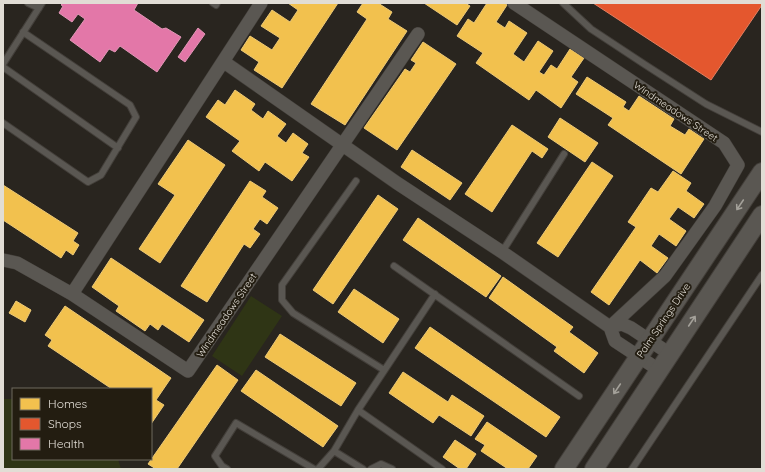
<svg xmlns="http://www.w3.org/2000/svg" width="765" height="472" font-family="Quicksand,sans-serif">
  <style>
    .green { fill: #2f3515 }
    .homes { fill: #f2c14e; stroke: #edc976 }
    .shops { fill: #e4572e; stroke: #e37f60 }
    .health { fill: #e377a8; stroke: #e296b6 }
    .lines { fill: none; stroke-linecap: round; stroke-linejoin: round }
    .lane-casing { stroke: #433f3a; stroke-width: 8 }
    .street-casing { stroke: #433f3a; stroke-width: 14 }
    .secondary-casing { stroke: #433f3a; stroke-width: 20 }
    .lane { stroke: #5a5752; stroke-width: 6 }
    .street { stroke: #5a5752; stroke-width: 13 }
    .secondary { stroke: #5a5752; stroke-width: 18 }
    .oneway { stroke: #a4a19a }
    .labels { text-anchor: middle; stroke-width: 4; stroke-linejoin: round; paint-order: stroke }
    .street-label { font-size: 10px; fill: #e1ddd5; stroke: #231d11 }
  </style>
  <rect width="100%" height="100%" fill="#29251f"/>
  <path class="green" d="M251 296 282 316 242 376 212 356Z
    M3 399H13V459H118L121 469H3Z"/>
  <path class="homes" d="M288 3H338L282 88 254 70 259 62 241 50 250 36 272 50 280 38 261 26 272 10 290 22 298 10Z
    M363 3H378L392 12 388 19 407 31 345 125 311 104 367 19 357 12Z
    M424 3H465L470 6 457 25Z
    M487 3H504L507 5 496 22 505 28 509 21 527 33 513 54 524 62 538 41 553 51 539 72 544 75 551 65 557 69 570 49 584 58 571 77 578 82 561 108 536 90 529 100 476 63 483 53 457 36 468 19 474 23Z
    M423 42 456 64 397 150 364 128 405 69 410 72 416 63 411 60Z
    M587 77 626 102 623 107 629 111 639 96 674 119 670 126 685 135 689 129 704 139 681 174 608 125 613 118 576 94Z
    M235 90 255 104 251 110 263 119 268 111 286 124 277 136 286 143 293 133 308 144 302 153 309 157 292 181 265 162 259 171 232 151 240 141 206 117 218 100 225 105Z
    M560 118 598 143 585 162 548 137Z
    M512 125 548 149 542 158 532 151 492 212 465 194Z
    M188 140 225 165 160 263 139 249 175 195 158 184Z
    M412 150 462 183 450 200 401 167Z
    M592 162 613 176 558 257 537 243Z
    M673 171 691 183 686 191 704 204 694 218 678 207 669 219 686 231 676 246 659 234 651 246 668 258 657 273 640 260 609 305 591 292 636 227 628 222 651 188 658 192Z
    M250 181 266 191 262 197 278 208 267 224 260 219 253 229 260 234 250 248 244 244 207 302 181 286Z
    M3 185 78 233 73 241 79 245 73 255 66 250 61 258 3 220Z
    M378 195 398 209 333 304 313 290Z
    M418 218 501 276 486 297 403 240Z
    M111 258 204 320 189 342 162 324 158 330 150 324 145 331 116 311 119 306 92 287Z
    M503 277 573 327 569 332 598 353 584 373 554 351 557 347 489 298Z
    M354 289 399 319 383 343 338 312Z
    M16 301 31 310 25 322 9 313Z
    M65 306 171 378 156 400 164 405 151 424V389H112L48 346 52 340 45 335Z
    M430 327 560 417 546 437 415 348Z
    M280 334 356 383 341 406 265 357Z
    M217 365 238 380 177 469H156L148 464Z
    M256 370 338 426 323 447 241 391Z
    M403 372 448 402 452 395 484 416 471 436 439 415 433 423 389 393Z
    M487 422 537 456 528 469H508L481 451 485 445 475 439Z
    M455 440 476 454 466 469H460L443 457Z"/>
  <path class="shops" d="M593 3H762V5L711 80Z"/>
  <path class="health" d="M63 3H138L134 10 162 29 166 28 181 37 157 72 120 46 115 52 109 49 100 62 70 40 85 19 78 14 72 22 59 13 63 6 61 5Z
    M198 28 205 34 185 62 178 57Z"/>
  <g class="lines">
    <defs>
      <path id="lane" d="M28 3 39 8
        M213 3 216 5 217 3
        M563 3 591 29 644 64 706 104 762 132
        M3 64 42 3
        M3 67 118 148
        M3 123 88 182 101 175 136 117 130 105 23 32
        M356 181 282 285V300L293 313 384 370
        M502 252 564 154
        M394 266 579 396
        M358 410 442 469
        M334 451 363 469
        M227 469 222 466 215 456 236 423 314 469
        M318 469 334 451 358 410 435 294
        M371 469 381 464 392 469
        M632 469 762 275"/>
      <path id="street" d="M514 3 724 143 738 165 715 206 665 276 610 327
        M224 62 397 183 502 252 610 327 615 341 659 370
        M3 260 17 263 72 294 188 371 418 34
        M72 294 261 3
        M610 327 622 324 631 328 670 354"/>
      <path id="secondary" d="M564 469 762 172
        M594 469 762 215"/>
    </defs>
    <use href="#lane" class="lane-casing"/>
    <use href="#street" class="street-casing"/>
    <use href="#secondary" class="secondary-casing"/>
    <use href="#lane" class="lane"/>
    <use href="#street" class="street"/>
    <use href="#secondary" class="secondary"/>
  </g>
  <defs><path id="oneway-shaft" d="M-6 0H5M1.5-3L5.5 0L1.5 3" fill="none" stroke-width="1.6" stroke-linecap="round" stroke-linejoin="round"/></defs>
  <g class="oneway">
    <use href="#oneway-shaft" transform="translate(740 205) rotate(124)"/>
    <use href="#oneway-shaft" transform="translate(692 321) rotate(-56)"/>
    <use href="#oneway-shaft" transform="translate(617 389) rotate(124)"/>
  </g>
  <g class="labels">
    <g class="street-label">
      <text transform="translate(676 111) rotate(34)" y="4">Windmeadows Street</text>
      <text transform="translate(226 315) rotate(-56)" y="4">Windmeadows Street</text>
      <text transform="translate(663 320) rotate(-56)" y="4">Palm Springs Drive</text>
    </g>
  </g>
  <rect width="765" height="472" fill="none" stroke="#e1ddd5" stroke-width="8"/>
  <rect x="12" y="388" width="140" height="72" fill="#231d11" stroke="#6f6a5f"/>
  <rect x="20" y="398" width="20" height="12" fill="#f2c14e" stroke="#6f6a5f"/>
  <text x="48" y="408" font-size="12" fill="#e1ddd5">Homes</text>
  <rect x="20" y="418" width="20" height="12" fill="#e4572e" stroke="#6f6a5f"/>
  <text x="48" y="428" font-size="12" fill="#e1ddd5">Shops</text>
  <rect x="20" y="438" width="20" height="12" fill="#e377a8" stroke="#6f6a5f"/>
  <text x="48" y="448" font-size="12" fill="#e1ddd5">Health</text>
</svg>
